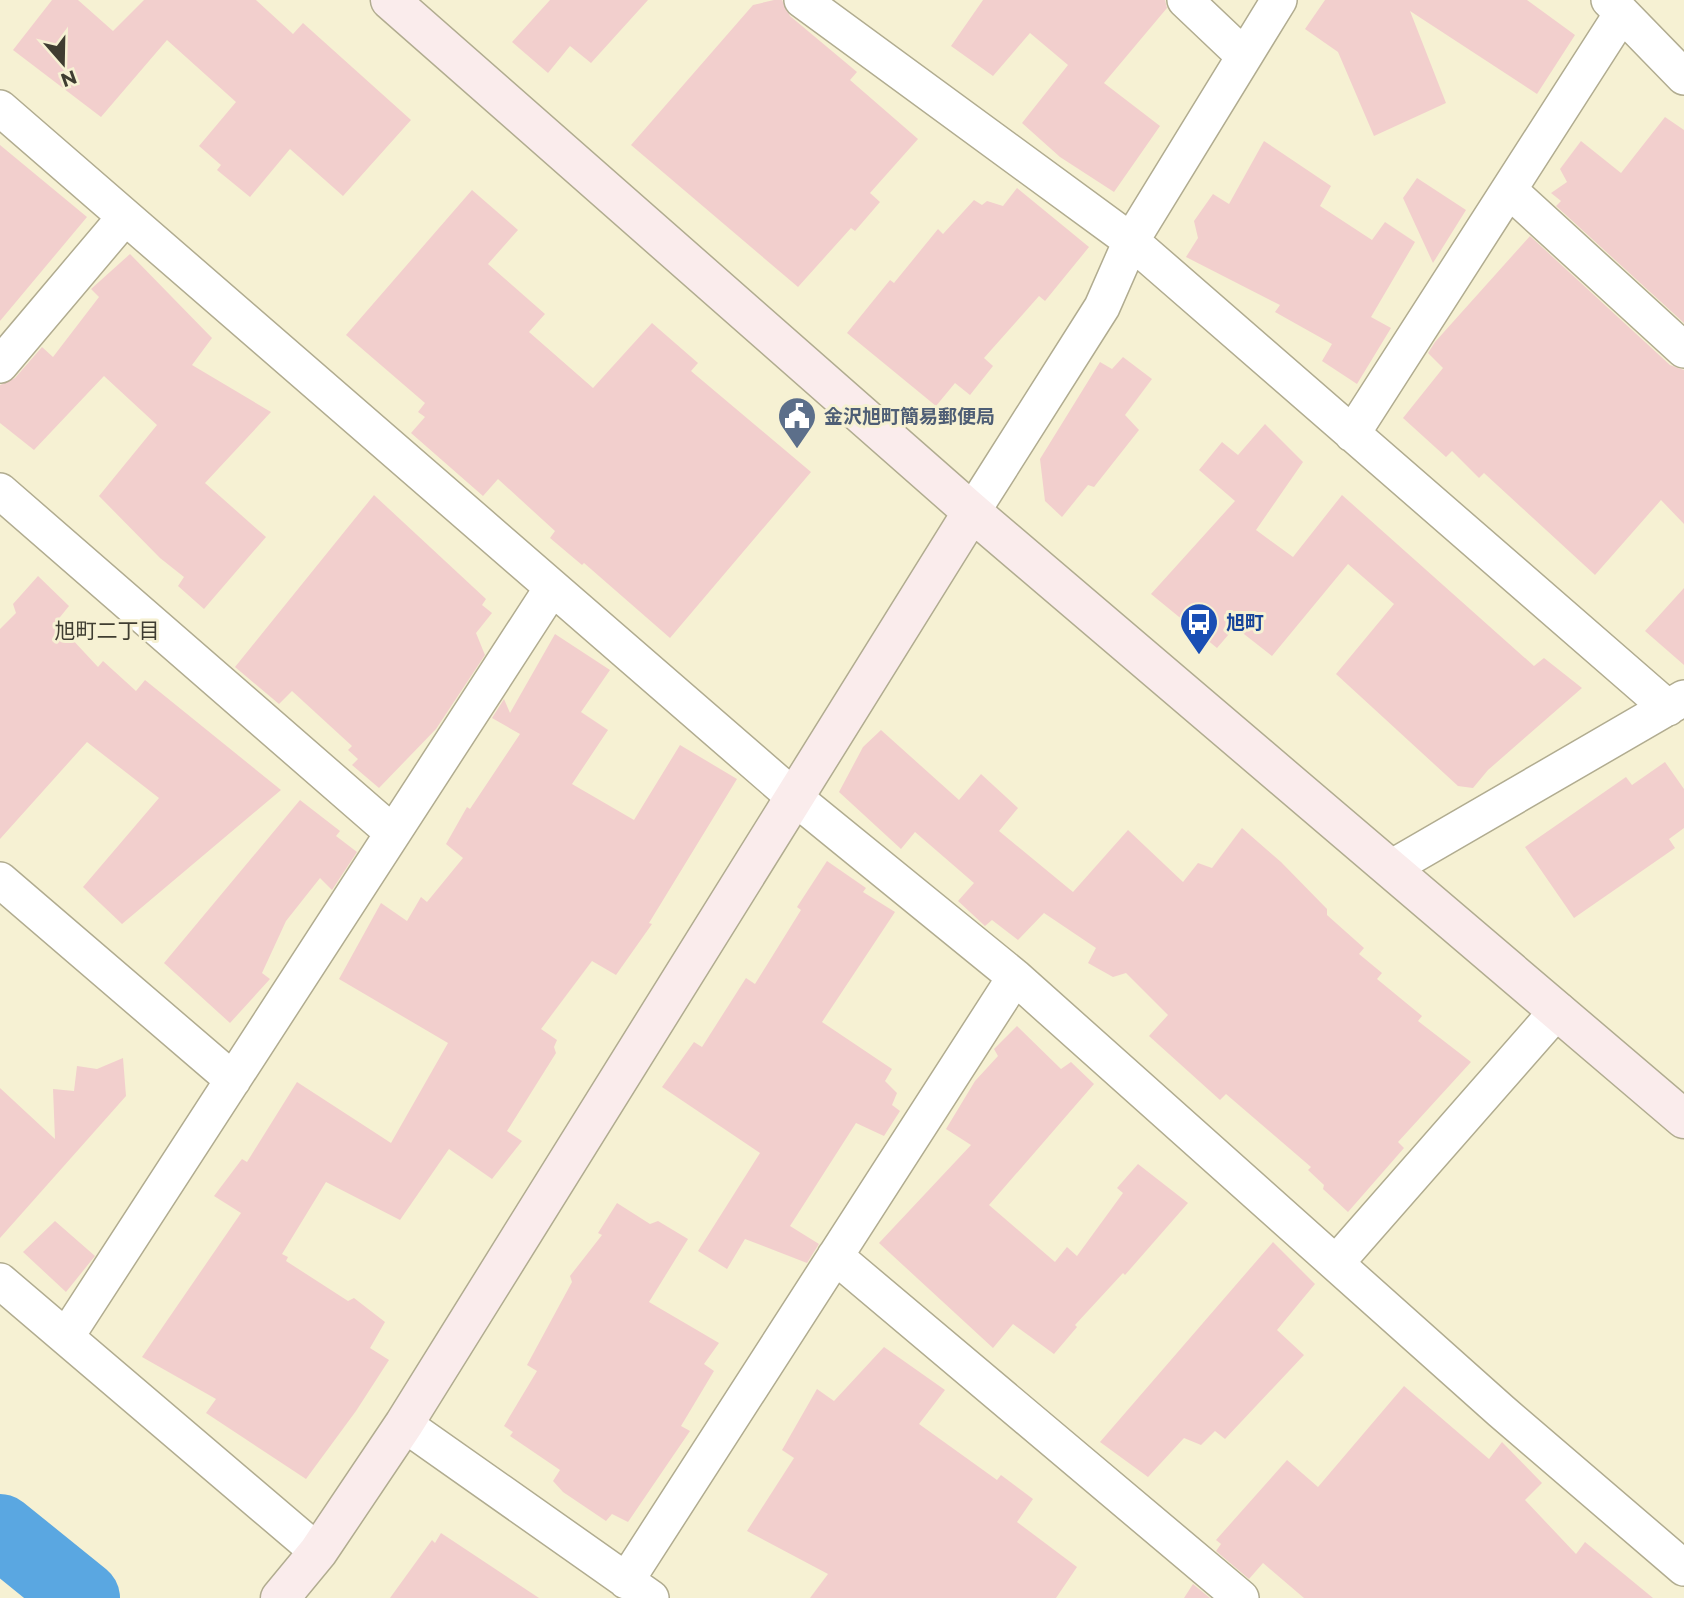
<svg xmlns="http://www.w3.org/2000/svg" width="1684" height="1598" font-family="Montserrat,'Noto Sans JP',sans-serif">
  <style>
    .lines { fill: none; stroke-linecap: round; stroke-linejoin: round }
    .river { stroke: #5aa7e1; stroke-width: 74 }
    .building { fill: #f2cfcd }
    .street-casing { stroke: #b1ac90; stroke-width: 38 }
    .secondary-casing { stroke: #b1ac90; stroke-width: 41 }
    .street { stroke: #fff; stroke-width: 35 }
    .secondary { stroke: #faecec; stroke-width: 38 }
    .labels { text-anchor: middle; stroke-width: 6; stroke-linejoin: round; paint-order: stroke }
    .service-label { font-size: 19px; font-weight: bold; fill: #4e5e75; stroke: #f6f1d3; text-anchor: start }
    .transit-label { font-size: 19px; font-weight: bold; fill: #164399; stroke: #f6f1d3; text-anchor: start }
    .neighbourhood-label { font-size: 21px; fill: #3f3d31; stroke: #f6f1d3 }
  </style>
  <rect width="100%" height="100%" fill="#f6f1d3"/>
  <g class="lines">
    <path class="river" d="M0 1531 83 1598"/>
  </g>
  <path class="building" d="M52 0H78L113 31 144 0H256L293 34 303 23 411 120 343 196 290 149 250 197 217 170 221 165 199 146 236 102 167 40 101 117 13 50Z
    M550 0H648L591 63 570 46 548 73 512 42Z
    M774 0H782L790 16 857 72 850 80 918 139 870 193 880 202 855 231 851 228 798 287 631 145 753 5Z
    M983 0H1165L1167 8 1104 83 1160 126 1114 192 1060 157 1022 123 1068 65 1030 33 993 76 951 46Z
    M1325 0H1527L1575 35 1537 94 1410 11 1446 103 1374 136 1338 52 1305 29Z
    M1665 117 1684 130V323L1556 206 1561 201 1551 193 1567 182 1560 169 1581 141 1621 173Z
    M1264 141 1331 186 1320 206 1372 240 1385 222 1415 242 1371 317 1391 328 1357 384 1322 361 1332 344 1275 312 1280 305 1186 257 1198 238 1194 221 1213 194 1229 204Z
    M0 145 87 217 0 321Z
    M1417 178 1466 210 1433 263 1403 198Z
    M1017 188 1089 247 1045 301 1039 296 984 358 993 366 970 395 955 383 936 406 847 333 890 280 894 283 938 229 943 234 974 200 982 205 987 201 1003 206Z
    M472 190 518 230 488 264 545 314 529 332 593 388 652 323 698 363 691 371 811 472 670 638 584 563 582 565 550 538 555 531 498 479 483 496 411 433 425 417 418 412 425 403 346 335Z
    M1530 236 1670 365 1684 370V524L1661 500 1595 575 1484 473 1479 478 1452 451 1446 457 1403 418 1443 368 1428 353 1435 342Z
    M130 254 212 338 192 365 271 412 205 483 266 537 204 609 178 586 184 577 160 558 99 496 157 425 104 376 34 450 0 423V385L15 378 42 347 53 357 99 297 91 289Z
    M1123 357 1152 379 1125 415 1139 430 1094 487 1088 485 1062 517 1045 501 1040 459 1100 362 1112 369Z
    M1265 424 1303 462 1256 530 1293 557 1342 495 1534 666 1544 658 1582 688 1488 770 1473 788 1458 786 1336 674 1394 604 1348 564 1272 656 1235 627 1217 648 1151 594 1235 501 1199 470 1222 442 1238 455Z
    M374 495 486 599 482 605 492 613 476 633 485 655 436 729 379 788 352 765 358 759 348 750 352 746 292 691 279 704 235 667Z
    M38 576 69 606 56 622 98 667 103 661 136 691 145 680 281 790 122 924 83 887 159 798 87 742 0 839V629L16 613 13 604Z
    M1684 588V665L1645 631Z
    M555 634 610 670 581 712 608 730 572 784 634 820 680 745 737 779 649 923 652 924 616 975 592 961 541 1029 557 1040 554 1047 556 1053 507 1131 522 1141 492 1179 449 1149 400 1220 326 1182 282 1254 288 1257 286 1261 348 1301 354 1298 385 1322 370 1348 389 1360 356 1411 306 1479 206 1413 216 1399 142 1357 241 1213 214 1196 242 1159 247 1162 297 1082 391 1143 448 1043 339 979 381 903 407 921 421 897 427 902 463 858 446 844 467 807 470 809 520 734 492 718 504 699 510 713Z
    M881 730 959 800 981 774 1018 808 999 831 1073 892 1128 830 1183 882 1198 863 1212 868 1242 828 1281 862 1327 909V915L1364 948 1359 954 1382 973 1377 979 1422 1016 1418 1021 1471 1062 1398 1142 1404 1148 1348 1212 1323 1189 1324 1185 1308 1170 1311 1167 1226 1094 1220 1100 1149 1036 1168 1015 1126 973 1113 977 1088 963 1096 948 1044 913 1018 940 992 920 985 926 958 901 974 883 915 832 901 849 839 792 863 747Z
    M1665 762 1684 789V828L1669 839 1675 848 1574 918 1525 847 1626 777 1632 785Z
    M300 800 340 831 336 836 357 852 332 890 320 878 286 921 262 973 270 979 230 1023 164 963Z
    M827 861 866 888 863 892 895 912 822 1022 892 1069 885 1081 897 1093 892 1105 900 1111 884 1136 856 1123 790 1226 819 1244 807 1263 745 1239 727 1269 698 1251 760 1153 662 1087 694 1042 702 1047 746 978 755 984 801 910 797 907Z
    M1017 1026 1061 1069 1071 1062 1094 1084 989 1205 1055 1262 1067 1247 1077 1256 1123 1193 1117 1188 1138 1164 1188 1203 1125 1275 1123 1273 1075 1325 1077 1327 1054 1354 1013 1324 993 1348 879 1243 971 1145 946 1129 975 1081 998 1056 994 1049Z
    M123 1058 126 1096 0 1238V1088L55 1139 53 1089 74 1091 77 1066 97 1069Z
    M617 1203 650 1224 658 1221 688 1239 649 1302 719 1343 704 1364 714 1371 681 1426 690 1431 628 1522 612 1514 606 1521 563 1492 553 1481 560 1470 510 1436 513 1432 504 1426 537 1371 527 1365 572 1282 570 1276 602 1235 598 1233Z
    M55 1221 95 1256 66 1292 23 1252Z
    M1273 1242 1315 1284 1277 1330 1304 1355 1225 1439 1215 1431 1201 1445 1184 1438 1148 1477 1100 1442Z
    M884 1347 945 1390 919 1424 997 1480 1001 1475 1033 1499 1017 1522 1077 1567 1056 1598H810L828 1574 747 1531 794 1458 782 1450 817 1389 834 1401Z
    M1404 1386 1489 1459 1502 1442 1542 1483 1525 1500 1576 1554 1585 1542 1653 1598H1304L1263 1563 1249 1579 1216 1551 1221 1544 1216 1540 1287 1460 1318 1487Z
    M441 1533 539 1598H390L432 1540 435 1543Z
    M1193 1584 1210 1598H1184Z"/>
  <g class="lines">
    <defs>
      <path id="street" d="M802 0 1131 241 1668 708
        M1185 0 1244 56
        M1609 0 1684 77
        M0 108 794 797 1015 977 1501 1411 1684 1568
        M1509 190 1684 350
        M0 365 125 217
        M1352 434 1621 15
        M0 491 393 833
        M972 512 1102 307 1131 241 1279 0
        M1391 868 1684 698
        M0 880 233 1080
        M835 1256 1241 1598
        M1336 1263 1558 1010
        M0 1281 318 1552
        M66 1337 552 588
        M404 1424 651 1598
        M626 1581 1015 977"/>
      <path id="secondary" d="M390 0 972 512 1684 1119
        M280 1598 318 1552 404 1424 972 512"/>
    </defs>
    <use href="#street" class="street-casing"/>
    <use href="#secondary" class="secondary-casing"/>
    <use href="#street" class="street"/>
    <use href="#secondary" class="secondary"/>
  </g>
  <defs>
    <symbol id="civic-pin" viewBox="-11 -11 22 30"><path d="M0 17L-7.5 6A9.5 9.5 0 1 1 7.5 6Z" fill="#5c6f8a" stroke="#f6f1d3"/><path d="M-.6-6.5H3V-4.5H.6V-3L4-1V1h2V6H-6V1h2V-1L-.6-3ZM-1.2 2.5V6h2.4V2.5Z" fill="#fff"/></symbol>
    <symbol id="bus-pin" viewBox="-11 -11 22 30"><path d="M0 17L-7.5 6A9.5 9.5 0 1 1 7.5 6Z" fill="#1a4fb4" stroke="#f6f1d3"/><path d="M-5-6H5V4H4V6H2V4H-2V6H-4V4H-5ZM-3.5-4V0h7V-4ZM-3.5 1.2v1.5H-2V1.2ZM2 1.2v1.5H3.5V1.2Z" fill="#fff"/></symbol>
  </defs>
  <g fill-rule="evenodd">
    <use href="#civic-pin" x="775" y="394" width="44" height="60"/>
    <use href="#bus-pin" x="1177" y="600" width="44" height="60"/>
  </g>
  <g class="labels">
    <g class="service-label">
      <text x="824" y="423">金沢旭町簡易郵便局</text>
    </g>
    <g class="transit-label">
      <text x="1226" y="629">旭町</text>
    </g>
    <g class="neighbourhood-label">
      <text x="107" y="638">旭町二丁目</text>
    </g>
  </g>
  <g transform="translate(63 63) rotate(160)" stroke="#f6f1d3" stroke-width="5" paint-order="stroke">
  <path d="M0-5L12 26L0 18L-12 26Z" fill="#3f3d31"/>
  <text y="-10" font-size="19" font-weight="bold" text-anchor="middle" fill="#3f3d31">N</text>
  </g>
</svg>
